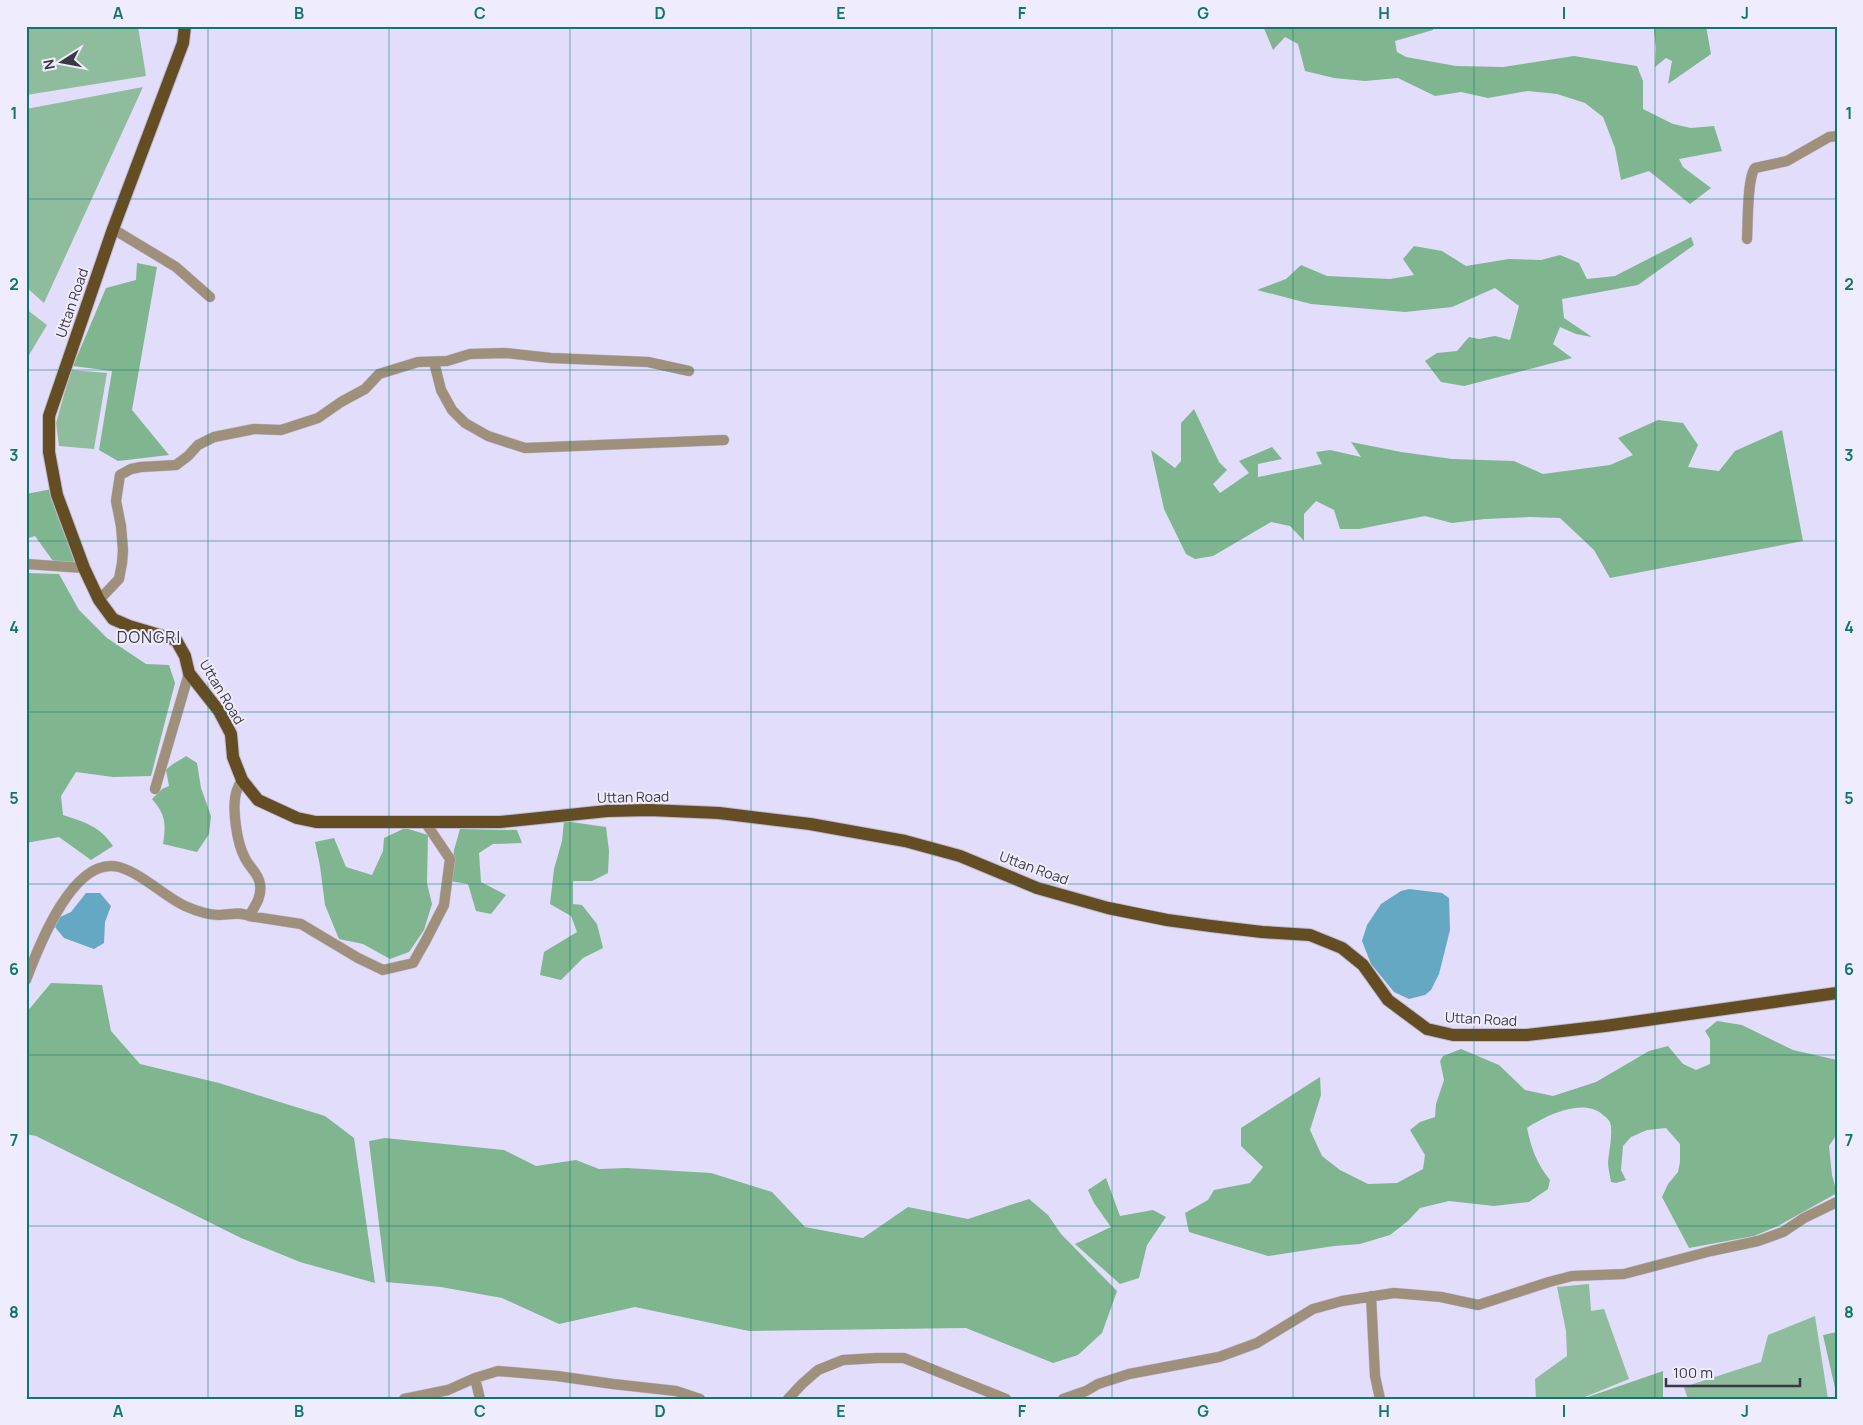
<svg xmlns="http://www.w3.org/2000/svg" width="1863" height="1425" font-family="Manrope,sans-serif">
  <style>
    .green { fill: #8fbc9c }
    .forest { fill: #7fb58f }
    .water { fill: #65a8c3 }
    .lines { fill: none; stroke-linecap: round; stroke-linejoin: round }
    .minor-casing { stroke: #c0bcd6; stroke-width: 11 }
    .major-casing { stroke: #c0bcd6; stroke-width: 14 }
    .minor { stroke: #9e907a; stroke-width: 10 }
    .major { stroke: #654d23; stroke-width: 12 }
    .grid { fill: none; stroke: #0f766e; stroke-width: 1; stroke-opacity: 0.55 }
    .labels { text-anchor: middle; stroke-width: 4; stroke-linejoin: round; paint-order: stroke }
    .street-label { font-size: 14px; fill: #3a3844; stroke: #efecfe }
    .quarter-label { font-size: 16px; letter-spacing: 1px; fill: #3a3844; stroke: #efecfe }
    .neatline { fill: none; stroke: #0f766e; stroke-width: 2 }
    .grid-label { font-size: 16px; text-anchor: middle; font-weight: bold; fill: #0f766e }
  </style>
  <rect width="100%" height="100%" fill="#e2ddfa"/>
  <path class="green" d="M26 26H138L146 76 26 95Z
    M143 87 44 303 26 287V109Z
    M26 309 47 325 26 360Z
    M71 370 107 373 94 449 59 446 56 423Z
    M1589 1284 1591 1311 1604 1309 1629 1379 1580 1399H1536L1535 1379 1567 1356 1566 1331 1557 1287Z
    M1815 1316 1828 1399H1688L1684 1387 1761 1362 1768 1335Z"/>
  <path class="forest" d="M1263 26H1434L1433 30 1395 41 1397 52 1406 57 1456 66 1503 67 1574 56 1637 66 1643 81V109L1673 124 1691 128 1714 126 1722 151 1679 159 1683 167 1711 188 1690 204 1649 171 1621 180 1615 148 1603 117 1585 103 1557 94 1528 91 1488 98 1461 92 1435 96 1398 78 1365 81 1334 78 1305 71 1298 44 1285 37 1273 50Z
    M1655 26H1706L1711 54 1668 84 1672 61 1666 58 1655 67 1656 48 1654 31Z
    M1691 237 1694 245 1638 285 1562 299 1564 318 1592 337 1576 334 1560 327 1553 344 1572 358 1464 386 1441 382 1425 361 1437 353 1457 351 1469 337 1479 339 1495 336 1510 340 1519 306 1495 288 1452 307 1405 312 1311 304 1257 290 1286 279 1301 265 1327 276 1390 279 1414 275 1403 259 1414 246 1442 251 1466 266 1509 259 1541 260 1560 255 1579 263 1587 279 1615 276Z
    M137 263 157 267 132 410 169 455 118 461 99 450 112 371 73 366 106 288 136 280Z
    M1194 409 1219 462 1227 470 1213 484 1220 493 1249 473 1239 461 1272 447 1282 459 1258 464V477L1322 464 1316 452 1330 450 1361 457 1351 442 1401 452 1452 459 1514 461 1543 474 1610 465 1633 455 1618 438 1658 420 1683 423 1698 445 1688 467 1719 471 1735 451 1782 430 1803 541 1610 578 1594 550 1560 518 1530 517 1485 519 1452 523 1425 516 1359 529H1340L1334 510 1316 501 1304 514V541L1290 526 1271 522 1213 556 1195 559 1186 554 1164 509 1151 450 1175 468 1181 461V423Z
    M52 489 80 564 53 561 35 536 26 539V494Z
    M26 573 59 574 79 610 107 638 146 664 169 665 175 683 151 776 113 777 76 772 61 796 63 815C84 822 100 826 113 846L91 860 59 837 26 843Z
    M186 756 197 763 201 788 211 816 209 834 197 852 163 844C166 824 166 815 152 799L162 789 169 786 166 770C171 764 179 761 186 756Z
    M564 821 606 827 609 851 608 873 592 881H573V904L582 905 597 924 603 948 583 958 561 980 540 975 544 952 577 932 571 916 550 904 554 869 562 841Z
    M405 828 428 835 427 883 432 904 424 930 409 952 390 959 363 944 339 939 325 905 320 866 315 842 334 838 346 867 372 875 383 851 384 838Z
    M460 829 517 830 522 843 493 844 479 853 481 882 506 895 491 914 476 911 468 884 450 881 454 850Z
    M51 983 102 985 111 1031 140 1064 219 1083 325 1116 354 1138 375 1283 300 1262 241 1238 36 1136 26 1134V1013Z
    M1717 1021 1742 1025 1793 1050 1837 1060V1134L1829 1146 1832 1175 1837 1193 1778 1226 1754 1236 1689 1248 1662 1197 1668 1184 1678 1172 1680 1162V1144L1666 1128 1647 1130 1631 1137 1623 1146 1621 1170 1626 1180 1616 1183 1611 1182C1610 1175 1608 1169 1608 1162 1609 1151 1612 1139 1611 1127 1611 1121 1607 1118 1603 1115 1584 1097 1545 1116 1527 1128 1531 1148 1537 1164 1550 1180L1548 1189 1529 1202 1494 1206 1449 1201 1420 1208 1408 1221 1390 1235 1360 1244 1334 1246 1268 1256 1189 1232 1185 1213 1208 1200 1214 1190 1250 1183 1263 1167 1241 1146V1128L1320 1077 1321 1095 1310 1130 1322 1156 1340 1170 1368 1184 1397 1183 1423 1169 1425 1155 1410 1130 1420 1122 1435 1117 1436 1104 1444 1080 1440 1061 1443 1056 1461 1049 1499 1065 1525 1090 1553 1096 1596 1082 1649 1051 1668 1046 1683 1064 1696 1070 1710 1064V1039L1705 1031Z
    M385 1138 504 1150 536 1166 576 1160 599 1169 627 1168 711 1173 772 1192 805 1227 863 1238 908 1207 968 1219 1029 1199 1048 1215 1061 1234 1117 1291 1102 1333 1078 1355 1053 1363 966 1328 749 1331 635 1307 559 1324 502 1298 441 1287 386 1282 369 1141Z
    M1106 1178 1120 1216 1153 1210 1166 1217 1147 1245 1139 1278 1120 1284 1075 1244 1111 1227 1094 1203 1088 1190Z
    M1837 1332V1397L1823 1335Z
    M1663 1371V1399H1582Z"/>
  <path class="water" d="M1409 889 1442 893 1449 898 1450 930 1439 974 1431 990 1425 995 1409 999 1394 992 1371 964 1362 941 1367 925 1381 904 1401 891Z
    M86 893H100L111 906 105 922 104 943 94 949 64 938 55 927 60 917 71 912Z"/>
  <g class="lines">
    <defs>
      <path id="minor" d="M113 229 176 267 210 297
        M1747 239C1748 224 1747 178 1755 168L1787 161 1829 137 1837 136
        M434 362 441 390 452 410 465 423 488 436 525 448 724 440
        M26 564 84 568
        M99 600 119 579 122 563 123 550 121 526 116 501 120 475 131 469 141 467 176 465 188 456 198 445 214 437 254 429 281 430 318 418 341 402 365 389 379 374 418 362 447 361 470 354 505 353 551 358 648 362 689 371
        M155 789 189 673
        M249 916 301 924 358 958 383 970 413 963 426 940 444 905 450 859 425 822
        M26 980C38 948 73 855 119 867 143 874 165 897 185 906 194 910 209 915 219 915 228 915 240 911 249 916 255 906 262 897 260 884 259 874 249 867 245 858 237 844 231 806 237 790 238 787 240 783 242 780
        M1371 1296 1375 1376 1380 1399
        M475 1378 480 1399
        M404 1399 448 1390 475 1378 498 1371 557 1376 613 1384 676 1391 700 1399
        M788 1399 802 1384 818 1370 843 1360 877 1358H904L1006 1399
        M1063 1399 1086 1391 1098 1384 1129 1374 1219 1357 1257 1343 1313 1309 1342 1301 1394 1293 1441 1297 1478 1305 1549 1282 1572 1276 1624 1274 1711 1251 1758 1241 1783 1232 1804 1218 1837 1202"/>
      <path id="major" d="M185 26 183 43 113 229 49 416V452L57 495 84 568 99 600 113 619 129 626 176 640 185 656 189 673 219 711 231 734 233 757 242 780 258 800 297 818 316 822H500L607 811 649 810 719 813 810 824 905 841 960 856 1037 888 1108 908 1167 920 1211 926 1262 932 1310 935 1342 948 1363 965 1388 1000 1427 1029 1453 1035H1527L1605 1026 1837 993"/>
    </defs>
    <use href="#minor" class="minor-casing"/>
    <use href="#major" class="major-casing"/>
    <use href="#minor" class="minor"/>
    <use href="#major" class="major"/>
  </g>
  <path class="grid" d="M208 26V1399M389 26V1399M570 26V1399M751 26V1399M932 26V1399M1112 26V1399M1293 26V1399M1474 26V1399M1655 26V1399M26 199H1837M26 370H1837M26 541H1837M26 712H1837M26 884H1837M26 1055H1837M26 1226H1837"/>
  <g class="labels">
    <g class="street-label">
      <text transform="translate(72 303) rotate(-71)" y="5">Uttan Road</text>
      <text transform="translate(222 692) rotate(59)" y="5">Uttan Road</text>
      <text transform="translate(633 797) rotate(-1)" y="5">Uttan Road</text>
      <text transform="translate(1034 868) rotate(20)" y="5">Uttan Road</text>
      <text transform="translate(1481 1019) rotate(3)" y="5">Uttan Road</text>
    </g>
    <g class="quarter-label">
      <text x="149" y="643">DONGRI</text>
    </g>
  </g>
  <rect width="1863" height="1425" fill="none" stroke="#efecfe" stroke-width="55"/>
  <g transform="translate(62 62) rotate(259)" stroke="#efecfe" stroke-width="4" paint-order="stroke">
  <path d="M0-4L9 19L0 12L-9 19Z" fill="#3a3844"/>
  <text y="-8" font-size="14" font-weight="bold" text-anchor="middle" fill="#3a3844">N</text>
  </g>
  <path d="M1666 1378v8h134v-8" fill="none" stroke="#3a3844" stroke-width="2.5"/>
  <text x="1673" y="1378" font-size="15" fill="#3a3844" stroke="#efecfe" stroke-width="4" paint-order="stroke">100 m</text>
  <rect x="28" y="28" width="1808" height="1370" class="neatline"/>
  <g class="grid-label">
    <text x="118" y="19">A</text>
    <text x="299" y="19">B</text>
    <text x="480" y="19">C</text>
    <text x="660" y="19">D</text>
    <text x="841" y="19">E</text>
    <text x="1022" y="19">F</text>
    <text x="1203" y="19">G</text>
    <text x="1384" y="19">H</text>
    <text x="1564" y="19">I</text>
    <text x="1745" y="19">J</text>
    <text x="14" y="119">1</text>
    <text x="1849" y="119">1</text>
    <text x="14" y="290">2</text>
    <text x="1849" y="290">2</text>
    <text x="14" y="461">3</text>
    <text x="1849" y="461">3</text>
    <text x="14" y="633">4</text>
    <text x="1849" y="633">4</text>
    <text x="14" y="804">5</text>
    <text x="1849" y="804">5</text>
    <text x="14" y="975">6</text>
    <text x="1849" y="975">6</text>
    <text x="14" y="1146">7</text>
    <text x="1849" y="1146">7</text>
    <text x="14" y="1318">8</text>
    <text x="1849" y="1318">8</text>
    <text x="118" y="1417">A</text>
    <text x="299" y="1417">B</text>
    <text x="480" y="1417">C</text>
    <text x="660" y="1417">D</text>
    <text x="841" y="1417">E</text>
    <text x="1022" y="1417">F</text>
    <text x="1203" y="1417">G</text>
    <text x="1384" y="1417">H</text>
    <text x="1564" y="1417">I</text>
    <text x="1745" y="1417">J</text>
  </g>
</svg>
